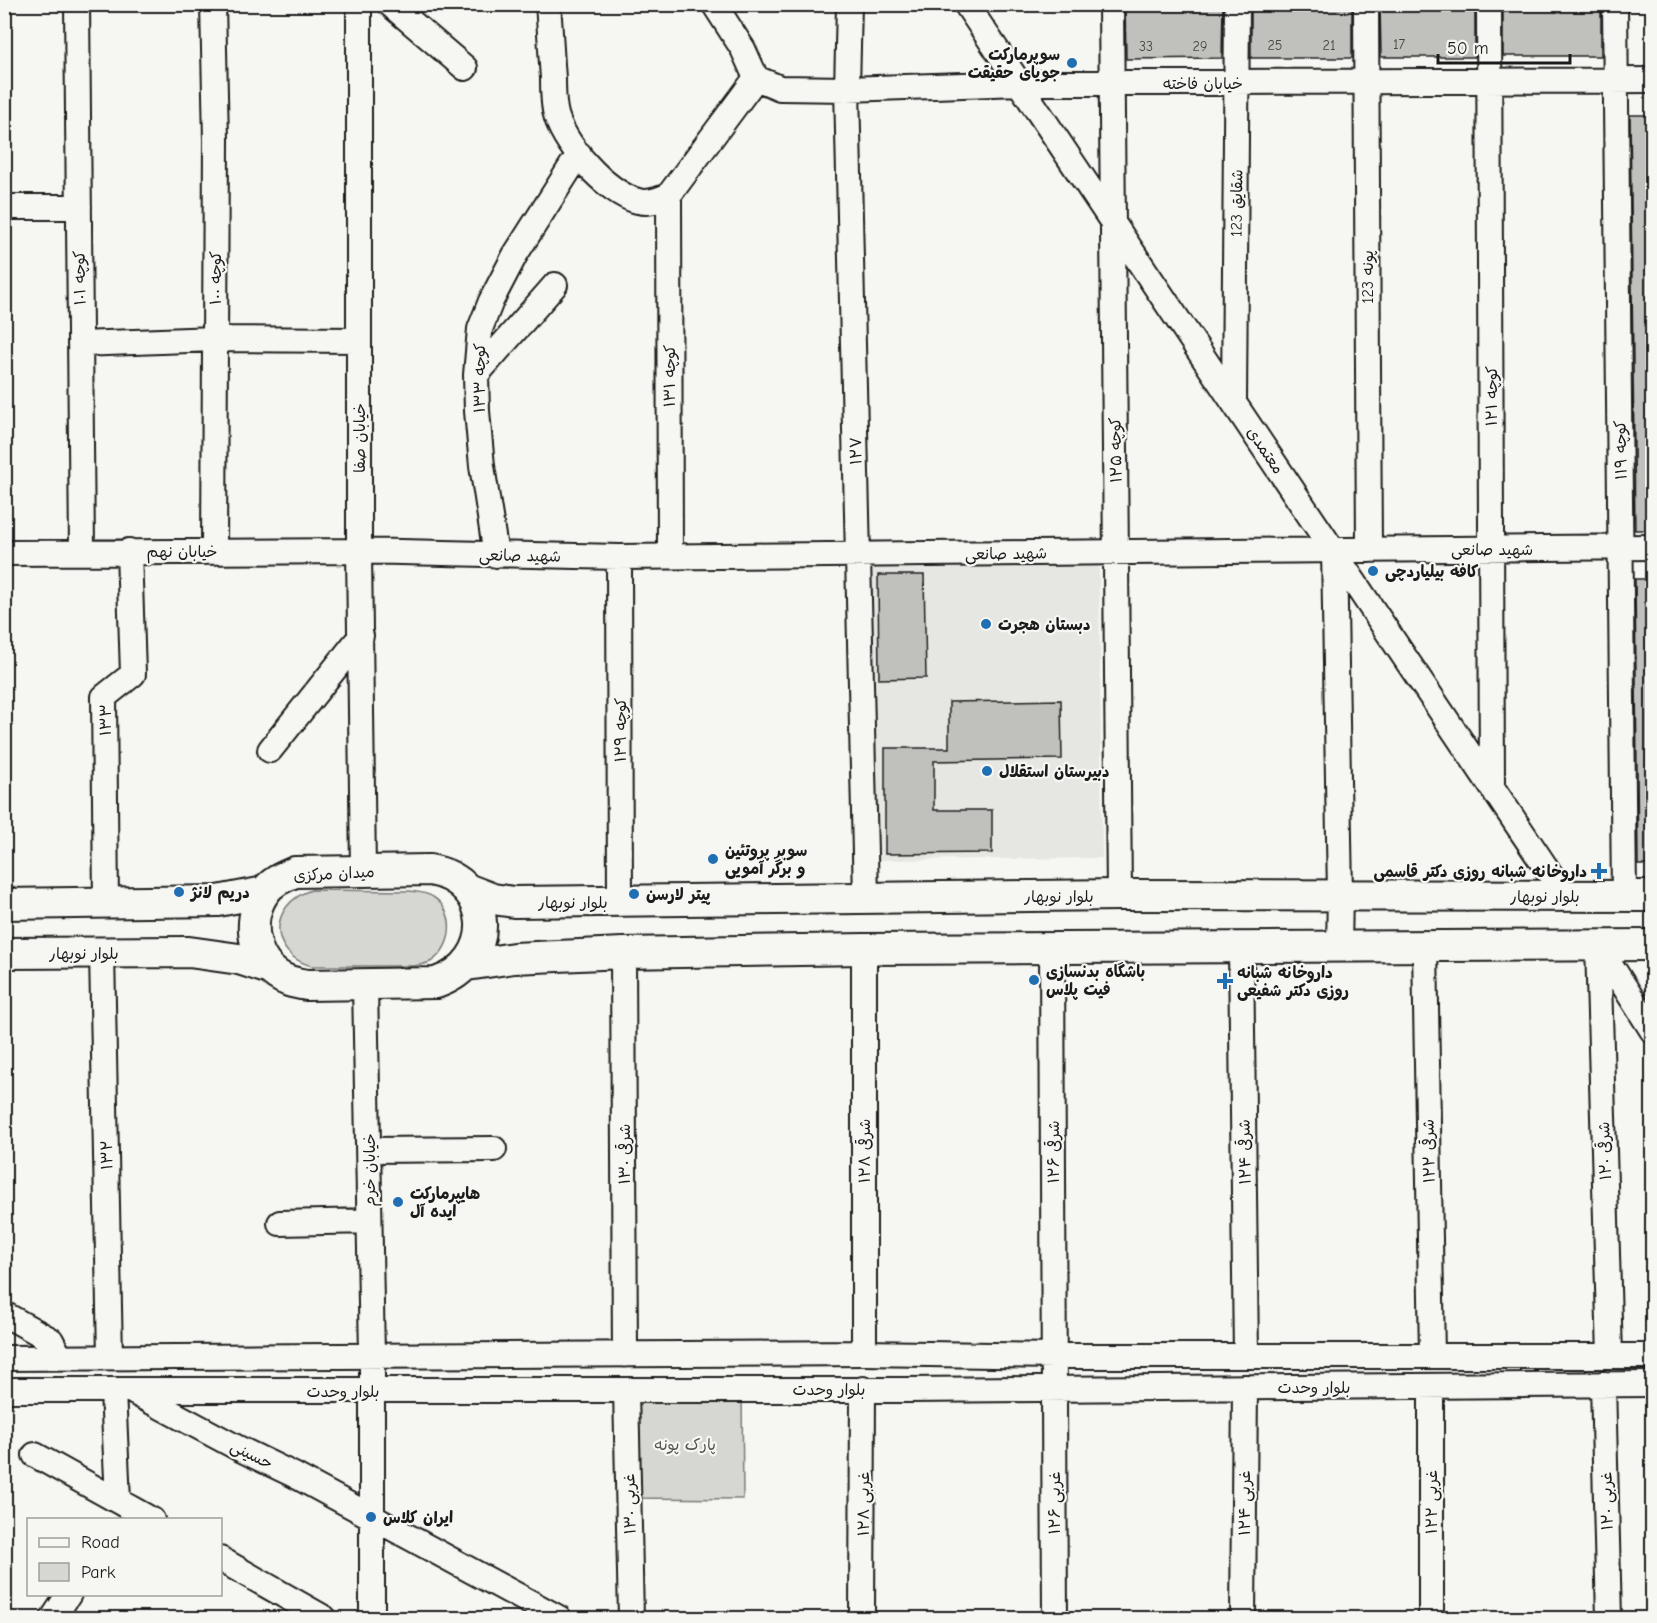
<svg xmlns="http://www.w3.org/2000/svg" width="1657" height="1623" font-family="'Comic Neue','Playpen Sans Arabic',sans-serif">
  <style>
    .built { fill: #e6e6e2 }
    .green { fill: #d6d6d2; stroke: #797977; stroke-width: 1.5 }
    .building { fill: #c0c0bd; stroke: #1c1c1c; stroke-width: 1.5 }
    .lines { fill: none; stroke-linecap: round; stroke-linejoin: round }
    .minor-casing { stroke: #1c1c1c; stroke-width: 28 }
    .major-casing { stroke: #1c1c1c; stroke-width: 34 }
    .minor { stroke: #f6f6f2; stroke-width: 24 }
    .major { stroke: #f6f6f2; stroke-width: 30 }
    .poi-dot { fill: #1f6fb2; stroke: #f6f6f2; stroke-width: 2 }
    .labels { text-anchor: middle; stroke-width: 4.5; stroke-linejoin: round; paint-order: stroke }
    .number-label { font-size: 14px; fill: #454544 }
    .poi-label { font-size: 16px; font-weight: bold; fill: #1c1c1c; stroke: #f6f6f2; text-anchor: start }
    .street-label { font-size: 16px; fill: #1c1c1c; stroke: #f6f6f2 }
    .park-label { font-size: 16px; fill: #545453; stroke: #f6f6f2 }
  </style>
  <rect width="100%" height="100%" fill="#f6f6f2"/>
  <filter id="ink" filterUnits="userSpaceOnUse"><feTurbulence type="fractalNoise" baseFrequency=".0167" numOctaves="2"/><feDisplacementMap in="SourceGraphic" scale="12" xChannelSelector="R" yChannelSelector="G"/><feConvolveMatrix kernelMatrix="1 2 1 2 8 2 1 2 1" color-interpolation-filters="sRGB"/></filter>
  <g filter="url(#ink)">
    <path class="built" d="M1099 565 1102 858 875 860 872 567Z"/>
    <path class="green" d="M311 890 410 891C418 892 426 892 433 897 456 911 454 946 432 961 427 964 420 965 414 966H312C268 954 268 905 311 890Z
      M626 1390H742L743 1499 629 1498Z"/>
    <path class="building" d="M1125 4H1223L1222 58 1126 59Z
      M1251 4H1352V58H1251Z
      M1380 4H1475V57H1381Z
      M1503 4H1601V56H1503Z
      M1630 115H1653V530H1635Z
      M878 575H924L926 678 879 679Z
      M1635 579H1653V865H1638Z
      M1061 700 1062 759 934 761V810H992V853L885 854V748H949V702Z"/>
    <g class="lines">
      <defs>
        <path id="minor" d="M77 4 82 551
          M213 4 216 140 214 551
          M359 4V551L363 871
          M390 4 465 68
          M548 4C550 29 551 53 553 78 553 88 553 99 555 110 560 141 607 194 638 201 649 204 659 200 669 195L756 78 743 49 714 4
          M849 4 847 89 866 897
          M966 4 1565 896
          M1111 4 1119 895
          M1366 4 1369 550
          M1489 4 1492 787
          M1615 4 1624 896
          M756 78 780 88 847 89 1021 83 1652 80
          M669 195 670 556
          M4 207H79
          M80 344 215 339 359 340
          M476 375 555 285
          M1234 402 1237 4
          M1334 550 1340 894 1339 947
          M4 553 359 551 619 557 1652 547
          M496 555 482 466 477 411 476 375 480 329 491 301 515 255 579 154
          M619 557 620 902
          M270 750 361 636
          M106 903 104 697 133 674 129 551
          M1598 945 1610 1356
          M1598 945 1652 1030
          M1425 947 1432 1356
          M864 949V1353
          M1052 949 1055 1618
          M1241 949 1246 1356
          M102 953 110 1357
          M623 953 625 1355
          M365 984 372 1356V1618
          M369 1150 494 1149
          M280 1223 369 1221
          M4 1314 51 1340 60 1357
          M4 1358 864 1353 1054 1356H1652
          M1603 1384 1609 1618
          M1431 1386V1618
          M4 1390H908L1652 1384
          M626 1390 631 1618
          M113 1391 118 1501
          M135 1393 238 1448 294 1475 559 1618
          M35 1455 152 1520
          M220 1559 324 1618
          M53 1618 69 1594
          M862 1618 863 1389
          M1243 1618 1245 1387"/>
        <path id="major" d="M430 870C495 881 499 962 436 983L307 985C301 984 295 983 289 981 254 968 244 923 264 893 271 882 283 877 295 872Z
          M467 889 493 899 514 902 1119 895 1652 896
          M4 904 218 901 265 892
          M4 953 189 952 239 959 270 969
          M467 965 514 958 623 953 864 949 1652 945"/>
      </defs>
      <use href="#minor" class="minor-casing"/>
      <use href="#major" class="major-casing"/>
      <use href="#minor" class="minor"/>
      <use href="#major" class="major"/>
    </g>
  </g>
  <g class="poi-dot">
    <circle cx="1072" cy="63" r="6"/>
    <circle cx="1373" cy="571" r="6"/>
    <circle cx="986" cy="624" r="6"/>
    <circle cx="987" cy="771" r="6"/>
    <circle cx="713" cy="859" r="6"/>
    <path d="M1596 862h6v6h6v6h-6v6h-6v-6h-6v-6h6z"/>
    <circle cx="179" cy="892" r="6"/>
    <circle cx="634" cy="894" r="6"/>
    <circle cx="1034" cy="980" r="6"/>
    <path d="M1222 972h6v6h6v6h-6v6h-6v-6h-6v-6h6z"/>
    <circle cx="398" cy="1202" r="6"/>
    <circle cx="371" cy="1517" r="6"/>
  </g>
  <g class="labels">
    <g class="number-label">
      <text x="1399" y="49">17</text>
      <text x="1275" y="50">25</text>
      <text x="1329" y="50">21</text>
      <text x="1146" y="51">33</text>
      <text x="1200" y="51">29</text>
    </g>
    <g class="poi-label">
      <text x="1060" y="60" text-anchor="end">سوپرمارکت<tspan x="1060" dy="18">جویای حقیقت</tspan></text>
      <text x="1385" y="577">کافه بیلیاردچی</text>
      <text x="998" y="630">دبستان هجرت</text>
      <text x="999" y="777">دبیرستان استقلال</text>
      <text x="725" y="856">سوپر پروتئین<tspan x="725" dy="18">و برگر آمویی</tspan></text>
      <text x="1587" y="877" text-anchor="end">داروخانه شبانه روزی دکتر قاسمی</text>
      <text x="191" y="898">دریم لانژ</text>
      <text x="646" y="900">پیتر لارسن</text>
      <text x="1046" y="977">باشگاه بدنسازی<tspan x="1046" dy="18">فیت پلاس</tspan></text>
      <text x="1237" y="978">داروخانه شبانه<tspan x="1237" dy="18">روزی دکتر شفیعی</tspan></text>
      <text x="410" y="1199">هایپرمارکت<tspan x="410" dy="18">ایده آل</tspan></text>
      <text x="383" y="1523">ایران کلاس</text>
    </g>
    <g class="street-label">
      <text x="1203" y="89">خیابان فاخته</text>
      <text transform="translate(1236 203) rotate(-89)" y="6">123 شقایق</text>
      <text transform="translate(1367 277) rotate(-90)" y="6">123 پونه</text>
      <text transform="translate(79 278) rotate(-91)" y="6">کوچه ۱۰۱</text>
      <text transform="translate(215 278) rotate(-90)" y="6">کوچه ۱۰۰</text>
      <text transform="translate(669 376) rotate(-90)" y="6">کوچه ۱۳۱</text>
      <text transform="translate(479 378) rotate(-90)" y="6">کوچه ۱۳۳</text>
      <text transform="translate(1491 396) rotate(-90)" y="6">کوچه ۱۲۱</text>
      <text transform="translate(359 438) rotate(-90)" y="6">خیابان صفا</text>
      <text transform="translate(1115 450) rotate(-91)" y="6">کوچه ۱۲۵</text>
      <text transform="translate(1266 450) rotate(56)" y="6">معتمدی</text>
      <text transform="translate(1620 450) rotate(-91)" y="6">کوچه ۱۱۹</text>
      <text transform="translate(855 451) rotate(-91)" y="6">۱۲۷</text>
      <text x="1492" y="555">شهید صانعی</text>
      <text x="182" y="557">خیابان نهم</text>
      <text transform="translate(1006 553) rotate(-1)" y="6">شهید صانعی</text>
      <text transform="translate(520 555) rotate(1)" y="6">شهید صانعی</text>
      <text transform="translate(105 720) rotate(-90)" y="6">۱۳۳</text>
      <text transform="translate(620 730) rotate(-90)" y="6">کوچه ۱۲۹</text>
      <text transform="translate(334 873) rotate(-3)" y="6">میدان مرکزی</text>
      <text x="1059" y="902">بلوار نوبهار</text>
      <text x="1545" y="902">بلوار نوبهار</text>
      <text x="573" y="908">بلوار نوبهار</text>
      <text x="84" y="959">بلوار نوبهار</text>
      <text transform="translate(864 1151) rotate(-90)" y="6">۱۲۸ شرقی</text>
      <text transform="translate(1428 1151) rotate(-91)" y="6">۱۲۲ شرقی</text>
      <text transform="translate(1604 1151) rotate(-92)" y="6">۱۲۰ شرقی</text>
      <text transform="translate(1053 1152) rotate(-90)" y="6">۱۲۶ شرقی</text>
      <text transform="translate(1244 1152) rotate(-91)" y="6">۱۲۴ شرقی</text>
      <text transform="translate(624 1154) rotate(-90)" y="6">۱۳۰ شرقی</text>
      <text transform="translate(106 1155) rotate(-91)" y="6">۱۳۲</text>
      <text transform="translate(369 1170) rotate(-90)" y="6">خیابان خرم</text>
      <text x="1314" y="1393">بلوار وحدت</text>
      <text x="829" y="1395">بلوار وحدت</text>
      <text x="343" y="1397">بلوار وحدت</text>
      <text transform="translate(252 1454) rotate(26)" y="6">حسینی</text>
      <text transform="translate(1606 1501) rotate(-91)" y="6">۱۲۰ غربی</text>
      <text transform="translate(1431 1502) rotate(-90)" y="6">۱۲۲ غربی</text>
      <text transform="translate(1054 1503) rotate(-90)" y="6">۱۲۶ غربی</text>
      <text transform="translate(1244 1503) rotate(-90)" y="6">۱۲۴ غربی</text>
      <text transform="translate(629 1504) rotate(-91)" y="6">۱۳۰ غربی</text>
      <text transform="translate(863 1504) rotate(-90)" y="6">۱۲۸ غربی</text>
    </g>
    <g class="park-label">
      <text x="685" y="1450">پارک پونه</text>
    </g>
  </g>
  <rect width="1657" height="1623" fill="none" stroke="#f6f6f2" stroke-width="24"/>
  <rect x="12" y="12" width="1633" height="1599" fill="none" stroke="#1c1c1c" stroke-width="2" filter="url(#ink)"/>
  <rect x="27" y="1518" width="195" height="78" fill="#f6f6f2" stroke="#9f9f9c" stroke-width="1.5"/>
  <rect x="39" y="1538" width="30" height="9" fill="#f6f6f2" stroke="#9f9f9c" stroke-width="1.5"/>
  <text x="81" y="1548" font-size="18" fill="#1c1c1c">Road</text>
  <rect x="39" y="1563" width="30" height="18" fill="#d6d6d2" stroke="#9f9f9c" stroke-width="1.5"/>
  <text x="81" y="1578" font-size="18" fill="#1c1c1c">Park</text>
  <path d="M1438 54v9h132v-9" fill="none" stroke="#1c1c1c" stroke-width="3"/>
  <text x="1447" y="54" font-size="18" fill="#1c1c1c" stroke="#f6f6f2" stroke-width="4.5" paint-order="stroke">50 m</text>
</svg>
